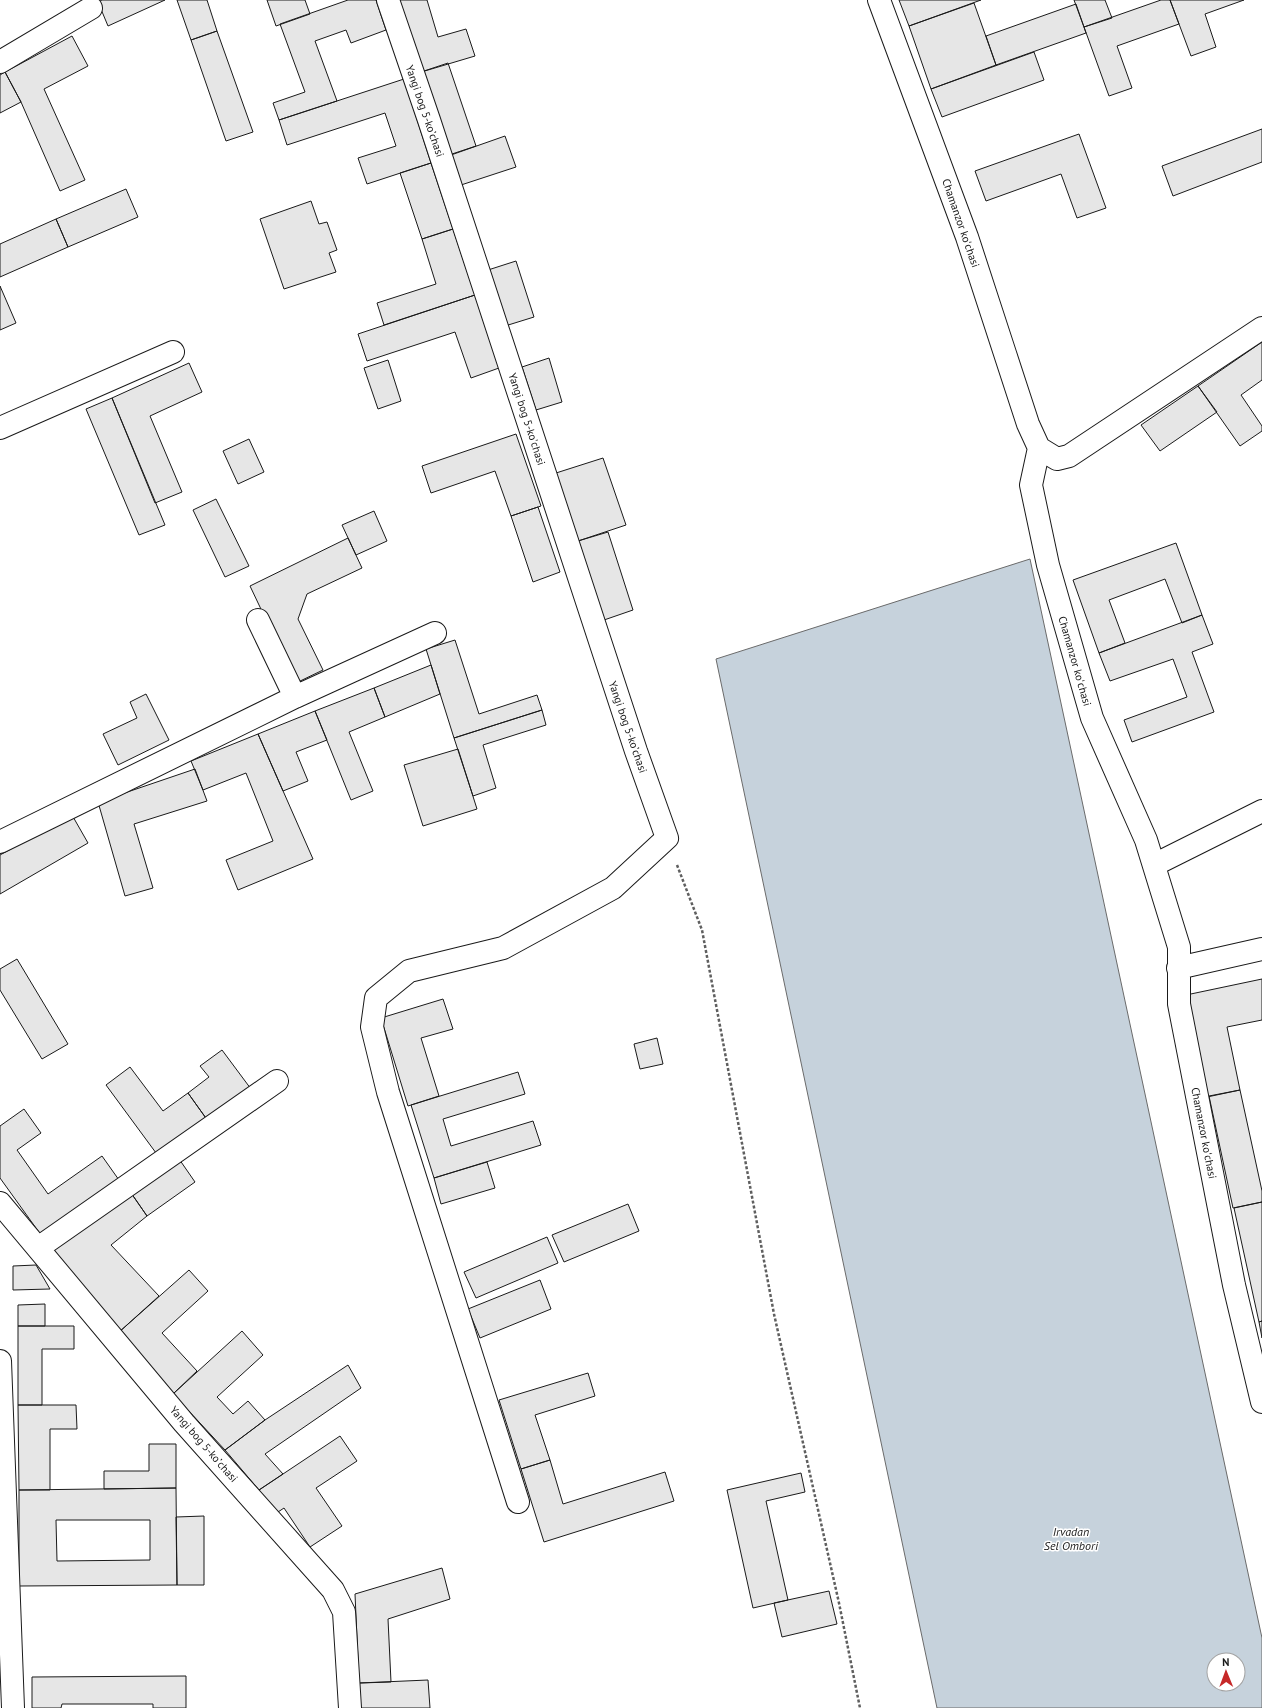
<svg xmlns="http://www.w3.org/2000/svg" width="1262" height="1708" font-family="'PT Sans',sans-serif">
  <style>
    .water { fill: #c6d2dc; stroke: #6a6a6a; fill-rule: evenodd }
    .building { fill: #e6e6e6; stroke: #1a1a1a; fill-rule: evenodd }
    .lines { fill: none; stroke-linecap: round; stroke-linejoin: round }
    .minor-casing { stroke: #1a1a1a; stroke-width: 24 }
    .path { stroke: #5f5f5f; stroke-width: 2.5; stroke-dasharray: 3 2; stroke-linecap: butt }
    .minor { stroke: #fff; stroke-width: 22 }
    .labels { text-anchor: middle; stroke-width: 3; stroke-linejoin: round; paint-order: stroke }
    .street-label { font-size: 11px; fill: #1a1a1a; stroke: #fff }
    .water-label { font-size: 12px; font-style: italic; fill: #1a1a1a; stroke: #fff }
  </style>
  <rect width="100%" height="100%" fill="#fff"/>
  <path class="water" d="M1030 559 1262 1638V1708H937L716 659ZM1214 1660H1238V1684H1214Z"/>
  <path class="building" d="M102 0H165L108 26 98 2Z
    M177 0H207L217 31 191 40Z
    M267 0H305L310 14 276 26Z
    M348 0H376L386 30 351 43 346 30 315 41 337 101 279 120 273 103 305 92 280 24Z
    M395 0H427L438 37 466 29 475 56 418 73Z
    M899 0H981L909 26Z
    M1074 0H1105L1112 18 1084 27Z
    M1161 0H1170L1179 24 1117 46 1132 88 1109 96 1084 27Z
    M1170 0H1244L1205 14 1216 47 1191 56Z
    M974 3 996 65 931 89 909 26Z
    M1076 4 1086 33 996 65 986 36Z
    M217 31 253 132 226 141 191 40Z
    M72 36 88 66 44 89 85 180 60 191 21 102 5 72Z
    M1034 52 1044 80 942 117 931 89Z
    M448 63 476 146 446 156 418 73Z
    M5 72 21 102 0 113V75Z
    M404 79 431 163 367 184 358 158 396 146 385 113 287 145 279 120Z
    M1262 129V162L1173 196 1162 166Z
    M1079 134 1106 208 1077 218 1061 174 986 201 975 171Z
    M505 136 516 167 461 185 451 155Z
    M431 163 453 229 422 239 400 173Z
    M126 189 138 217 68 247 56 219Z
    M311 201 319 224 327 222 337 250 329 253 336 272 284 289 260 219Z
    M56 219 68 247 0 277V244Z
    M453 229 475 295 384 325 377 303 436 284 422 239Z
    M516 261 534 317 505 326 488 270Z
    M0 286 16 323 0 330Z
    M475 295 499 368 471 378 455 332 367 361 358 334Z
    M1262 342V380L1241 395 1262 426V431L1240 446 1198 386Z
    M549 358 562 402 536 410 522 367Z
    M388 360 401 401 378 409 364 368Z
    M189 363 202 392 150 416 182 492 155 503 112 398Z
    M1198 386 1217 412 1160 451 1141 425Z
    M112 398 165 525 139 535 86 409Z
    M516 434 541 506 511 516 495 471 431 493 422 466Z
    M249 439 264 472 238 484 223 451Z
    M603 458 626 525 578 541 556 473Z
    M216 499 249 566 225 577 193 510Z
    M538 507 560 572 533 582 511 516Z
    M374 511 387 541 356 555 342 525Z
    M608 532 633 610 604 620 578 541Z
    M348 538 362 568 307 594 298 619 323 670 296 683 250 586Z
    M1176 543 1202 615 1182 623 1165 579 1109 600 1125 643 1099 653 1073 580Z
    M1202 615 1213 644 1192 652 1214 712 1132 742 1124 720 1187 697 1173 659 1110 681 1099 653Z
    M455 640 479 714 537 695 542 710 454 738 426 649Z
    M431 665 440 694 385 717 374 688Z
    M374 688 385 717 349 732 373 791 351 800 315 711Z
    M146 694 169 740 118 765 103 734 137 718 130 702Z
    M542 710 546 725 483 745 496 788 473 796 454 738Z
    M315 711 327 740 296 752 308 781 283 791 258 734Z
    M258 734 313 859 238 890 226 860 273 841 246 773 203 790 191 761Z
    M458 749 477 809 423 826 404 765Z
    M195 769 207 801 134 824 153 888 125 896 98 802Z
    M72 815 88 843 0 894V855Z
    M17 959 68 1044 42 1059 0 990V969Z
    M1262 979V1020L1227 1027 1240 1090 1207 1097 1186 995Z
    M443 999 453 1029 421 1038 439 1096 408 1106 381 1018Z
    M657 1038 663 1064 640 1069 634 1044Z
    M222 1050 251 1089 208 1121 188 1093 209 1077 200 1066Z
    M130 1067 163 1111 188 1093 208 1121 159 1157 106 1085Z
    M518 1072 525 1094 443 1119 451 1146 533 1121 541 1145 434 1178 411 1105Z
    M1240 1090 1262 1191V1202L1233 1208 1209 1096Z
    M24 1109 41 1133 17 1150 48 1194 102 1156 119 1180 41 1235 0 1178V1126Z
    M177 1156 195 1182 147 1216 129 1190Z
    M487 1162 495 1188 441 1204 434 1178Z
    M129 1190 147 1216 111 1245 159 1296 118 1333 51 1247Z
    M1262 1202V1321L1259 1322 1234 1208Z
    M628 1204 639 1231 564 1262 552 1235Z
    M547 1237 558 1263 476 1298 464 1272Z
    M36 1265 50 1289 13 1290V1266Z
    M189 1270 208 1291 162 1333 197 1371 173 1394 118 1333Z
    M540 1280 551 1309 480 1338 468 1309Z
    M45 1304V1326H18V1305Z
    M1262 1321V1338L1259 1322Z
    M18 1326H74V1349H42V1405H18Z
    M242 1331 263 1355 217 1397 233 1414 248 1401 265 1420 225 1450 173 1394Z
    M348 1365 361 1388 265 1454 283 1474 259 1490 225 1450 265 1420Z
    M588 1373 595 1396 535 1415 550 1460 521 1469 499 1400Z
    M18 1405H76L77 1429H50V1490H19Z
    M340 1436 357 1461 316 1488 342 1526 310 1547 284 1508 275 1514 259 1490Z
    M149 1444H176V1488L104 1489V1471H149Z
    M550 1460 563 1504 665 1472 674 1501 544 1542 521 1469Z
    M801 1473 805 1492 766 1501 788 1600 753 1608 727 1490Z
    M176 1488 177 1585 19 1586V1490ZM56 1520H150V1560L57 1561Z
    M204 1516V1585H177L176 1517Z
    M442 1568 450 1599 388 1619 391 1682 359 1683 355 1594Z
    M829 1591 837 1624 782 1637 774 1603Z
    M186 1676V1708H153V1704H62L61 1708H32V1677Z
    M428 1680 430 1708H360L359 1683Z"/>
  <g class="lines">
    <defs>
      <path id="minor" d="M388 0 429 120 636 751 667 838 613 888 503 948 409 971 376 998 372 1027 388 1092 518 1502
        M879 0 967 237 1028 424 1039 448 1057 459 1069 456 1262 328
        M0 62 91 8
        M0 428 173 352
        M1039 448 1031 485 1048 565 1092 718 1146 840 1179 947V1004L1234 1285 1262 1402
        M258 620 295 697
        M0 842 295 697 435 633
        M1154 865 1262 811
        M1178 968 1262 949
        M0 1203 184 1423 333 1590 344 1612 350 1708
        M38 1248 277 1081
        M0 1361 13 1708"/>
    </defs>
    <use href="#minor" class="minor-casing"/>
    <path class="path" d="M677 865 702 930 774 1314 839 1603 860 1708"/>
    <use href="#minor" class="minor"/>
  </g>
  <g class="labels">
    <g class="street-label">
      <text transform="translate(425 111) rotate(71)" y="4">Yangi bog 5-koʼchasi</text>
      <text transform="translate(961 223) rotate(71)" y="4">Chamanzor koʻchasi</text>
      <text transform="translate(527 419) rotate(72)" y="4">Yangi bog 5-koʼchasi</text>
      <text transform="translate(1075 661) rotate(74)" y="4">Chamanzor koʻchasi</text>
      <text transform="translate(628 727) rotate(71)" y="4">Yangi bog 5-koʼchasi</text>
      <text transform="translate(1204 1133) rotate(79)" y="4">Chamanzor koʻchasi</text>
      <text transform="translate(204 1444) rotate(49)" y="4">Yangi bog 5-koʼchasi</text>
    </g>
    <g class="water-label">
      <text x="1071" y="1536">Irvadan<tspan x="1071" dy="14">Sel Ombori</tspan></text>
    </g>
  </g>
  <g transform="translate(1226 1672) rotate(359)"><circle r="19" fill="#ffffff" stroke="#a3a3a3"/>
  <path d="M0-3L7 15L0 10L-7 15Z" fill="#c62828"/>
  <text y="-6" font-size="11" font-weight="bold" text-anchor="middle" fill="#1a1a1a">N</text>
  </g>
</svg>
